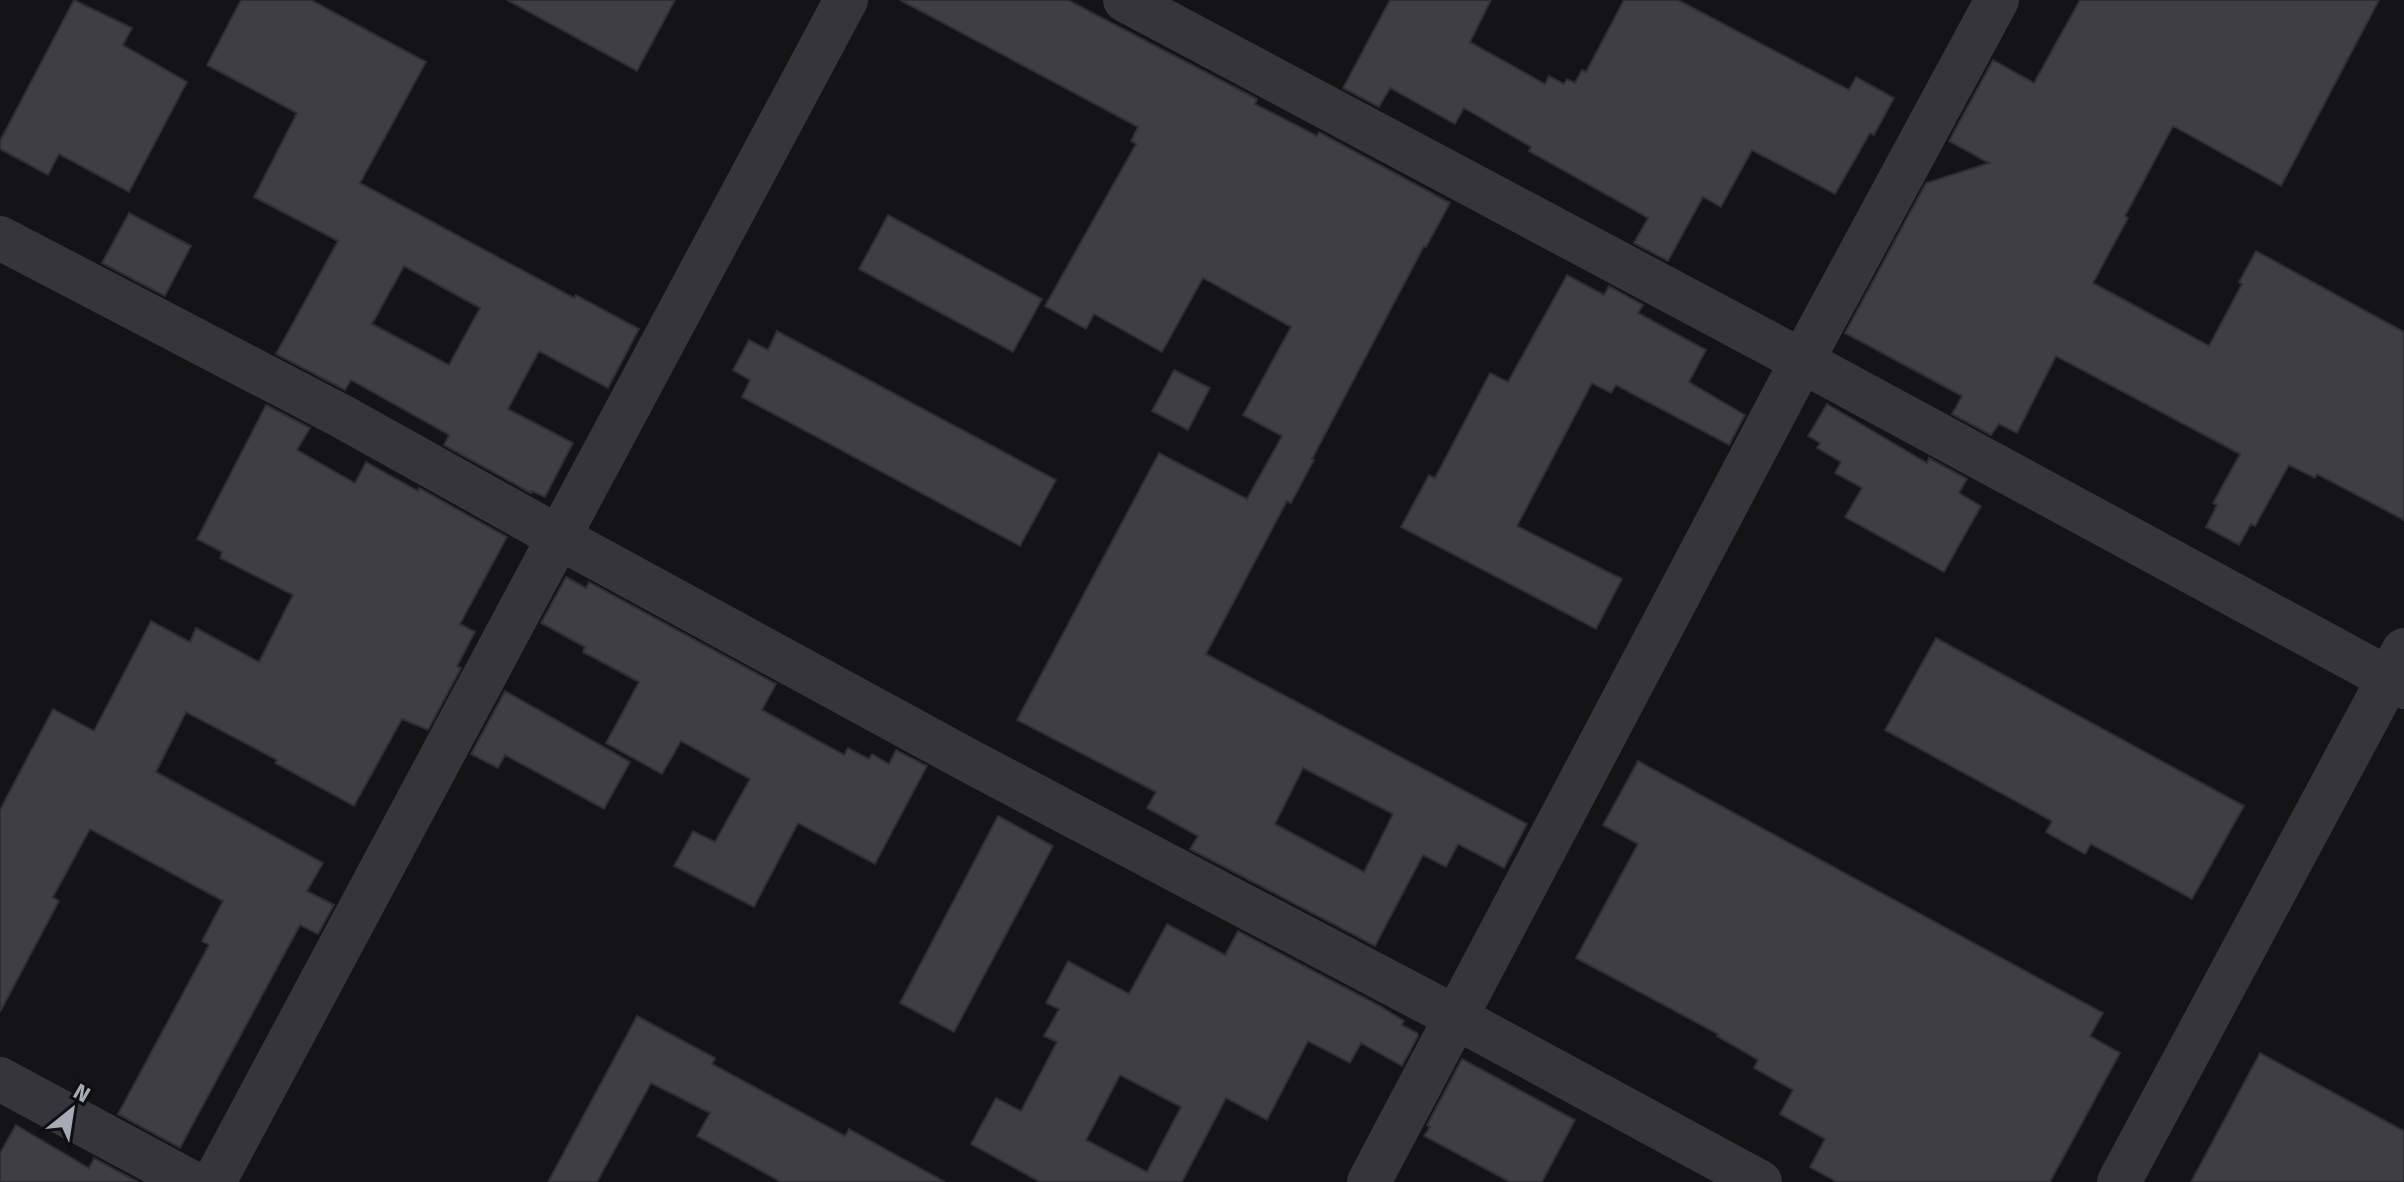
<svg xmlns="http://www.w3.org/2000/svg" width="2404" height="1182" font-family="'Fira Sans',sans-serif">
  <style>
    .building { fill: #3e3e43; stroke: #2e2e32; stroke-width: 2; fill-rule: evenodd }
    .lines { fill: none; stroke-linecap: round; stroke-linejoin: round }
    .minor { stroke: #35353b; stroke-width: 44 }
  </style>
  <rect width="100%" height="100%" fill="#141416"/>
  <path class="building" d="M74 0 132 28 123 45 187 82 129 192 59 154 48 175 0 149V141Z
    M241 0H311L426 62 360 183 574 298 576 295 639 329 608 388 539 351 508 409 573 443 545 497 532 491 531 493 444 445 449 435 351 380 345 390 276 354 338 241 254 197 297 113 207 65ZM404 266 480 308 449 365 372 324Z
    M507 0H675L637 71Z
    M900 0H1068L1257 99 1255 104 1317 136 1319 132 1450 203 1426 247 1424 246 1312 459 1314 460 1291 503 1287 501 1206 654 1527 824 1504 868 1458 844 1446 867 1423 855 1375 946 1190 849 1198 836 1147 808 1156 792 1017 720 1159 453 1247 499 1282 436 1243 415 1291 327 1203 278 1162 352 1094 314 1086 329 1045 306 1136 144 1131 141 1138 127ZM1303 768 1393 814 1364 872 1275 824Z
    M1390 0H1491L1470 42 1545 84 1549 76 1564 84 1567 79 1575 83 1582 70 1586 72 1624 0H1678L1849 90 1856 77 1894 98 1874 135 1870 133 1835 194 1752 150 1721 207 1703 197 1668 261 1634 243 1648 218 1529 151 1531 147 1464 108 1455 124 1390 88 1379 107 1343 88Z
    M2080 0H2379L2281 186 2173 126 2125 216 2128 218 2093 283 2209 346 2242 284 2239 282 2256 251 2404 332V520L2317 474 2315 478 2289 465 2255 526 2251 524 2239 545 2206 527 2217 505 2213 503 2240 454 2056 356 2017 433 1999 424 1991 435 1952 414 1962 396 1845 333 1926 183 1989 163 1949 141 1993 60 2034 83Z
    M129 213 191 246 165 296 102 263Z
    M888 215 1042 299 1013 352 859 269Z
    M1567 275 1604 295 1609 286 1643 305 1638 313 1706 350 1689 382 1745 415 1729 445 1616 385 1611 393 1592 383 1517 526 1622 579 1596 629 1401 527 1429 475 1435 478 1490 373 1508 382Z
    M777 331 1056 480 1020 546 742 397 750 380 733 370 749 340 768 350Z
    M1174 370 1210 388 1188 430 1152 411Z
    M1827 404 1927 463 1929 458 1967 479 1959 493 1981 506 1944 572 1845 517 1862 488 1835 473 1841 462 1817 448 1820 443 1808 436Z
    M266 405 310 428 297 450 355 483 366 462 418 491 419 488 507 537 460 624 475 632 457 666 461 668 428 730 402 719 354 806 275 763 277 760 186 712 156 772 323 863 307 891 334 905 318 934 300 925 180 1148 118 1114 209 945 202 941 223 901 90 829 53 897 59 901 0 1012V810L53 709 94 731 151 621 190 642 196 628 259 662 293 595 220 558 222 552 197 539Z
    M566 577 586 588 589 582 776 684 762 710 844 755 848 748 869 759 872 754 889 764 896 750 927 766 875 864 798 823 754 907 674 866 693 831 715 842 750 779 681 741 662 774 606 743 639 682 583 652 585 647 541 623Z
    M1936 638 2244 806 2192 899 2091 844 2085 854 2046 832 2052 821 1885 730Z
    M505 691 630 762 604 809 505 755 498 768 471 754Z
    M1638 761 2103 1013 2090 1036 2120 1053 2050 1182H1837L1810 1167 1825 1139 1780 1114 1793 1090 1754 1068 1758 1060 1717 1036 1718 1034 1576 958 1638 844 1603 825Z
    M998 816 1053 846 954 1032 900 1003Z
    M1167 924 1225 955 1238 931 1380 1006 1404 1021 1402 1025 1417 1033 1418 1036 1402 1066 1361 1043 1350 1063 1308 1041 1267 1120 1226 1098 1182 1182H1040L971 1144 996 1098 1021 1111 1057 1042 1044 1036 1059 1009 1046 1003 1068 961 1129 994ZM1120 1075 1181 1107 1147 1172 1086 1140Z
    M637 1016 715 1058 712 1064 845 1136 849 1129 945 1182H781L697 1136 710 1113 651 1083 597 1182H548Z
    M2260 1053 2404 1131V1182H2191Z
    M1462 1059 1575 1120 1542 1182H1510L1424 1136 1430 1127 1427 1125Z
    M16 1125 89 1168 94 1158 138 1182H0V1153Z"/>
  <g class="lines">
    <path class="minor" d="M1125 0 1802 361 2404 687
      M0 238 343 417 560 538 975 764 1457 1018 1760 1182
      M0 1079 191 1182
      M214 1182 846 0
      M1369 1182 1802 361 1997 0
      M2119 1182 2404 650"/>
  </g>
  <g transform="translate(72 1110) rotate(30)" stroke="#0f0f11" stroke-width="6" paint-order="stroke">
  <path d="M0-6L14 30L0 20L-14 30Z" fill="#a6a9b6"/>
  <text y="-12" font-size="22" font-weight="bold" text-anchor="middle" fill="#a6a9b6">N</text>
  </g>
</svg>
